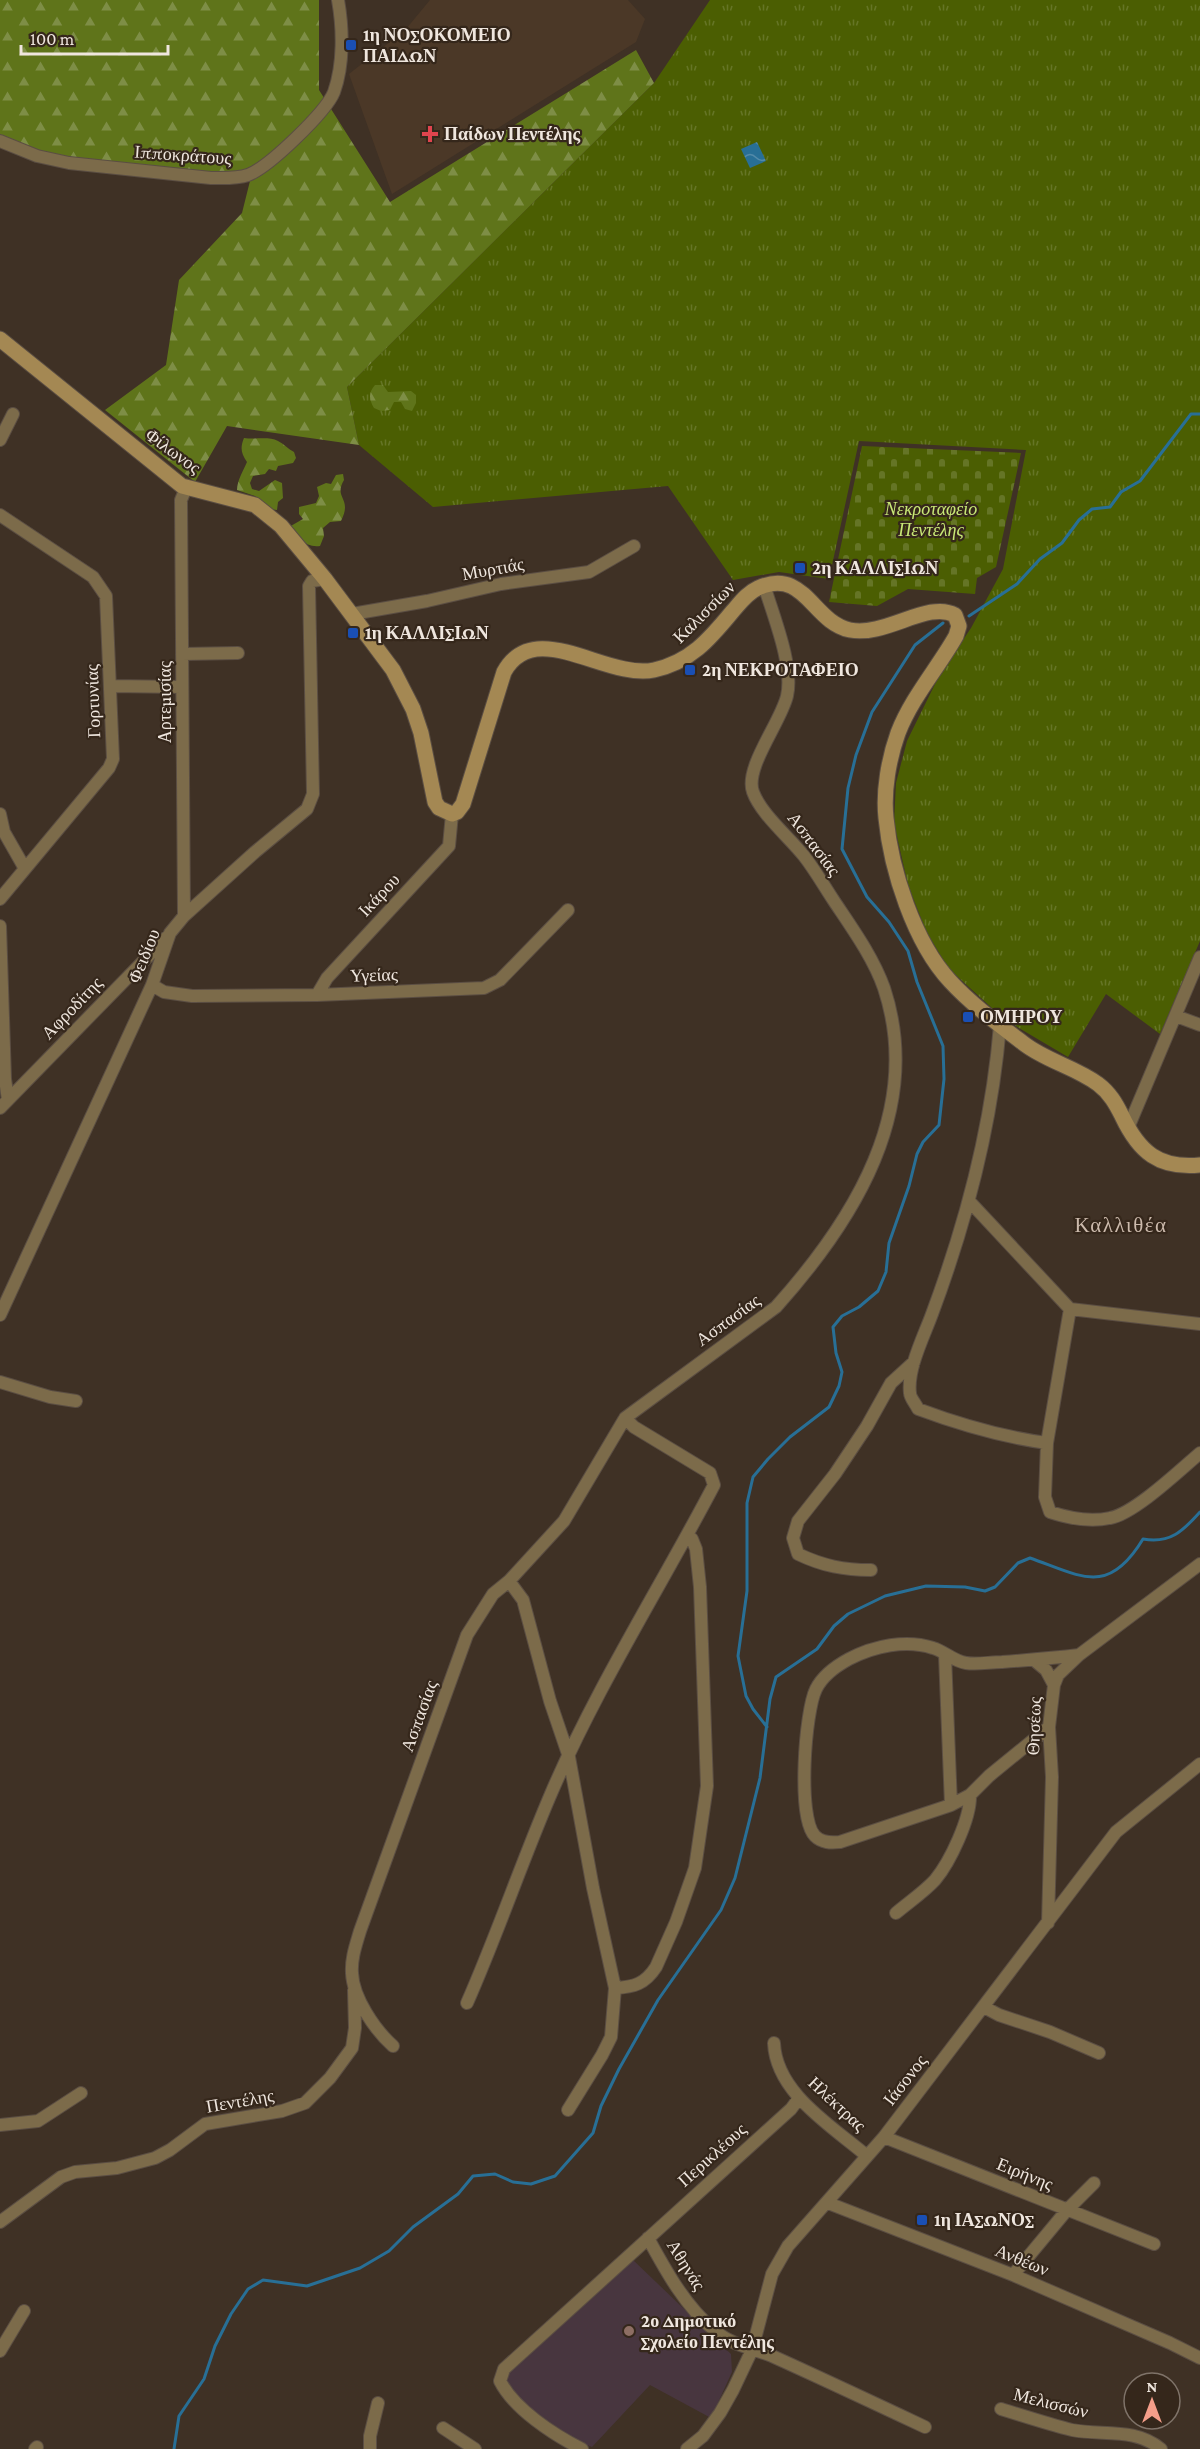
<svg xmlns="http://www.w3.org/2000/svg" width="1200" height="2449" font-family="'Crimson Pro',serif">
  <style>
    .education { fill: #48363f }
    .built { fill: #4b3827 }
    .grass { fill: url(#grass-tufts) }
    .forest { fill: url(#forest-firs) }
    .cemetery { fill: url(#cemetery-stones) }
    .water { fill: url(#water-waves) }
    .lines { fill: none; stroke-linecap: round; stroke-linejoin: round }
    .stream { stroke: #286f96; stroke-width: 3 }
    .minor-casing { stroke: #5b4e43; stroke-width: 14 }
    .secondary-casing { stroke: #5b4e43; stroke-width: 17 }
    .minor { stroke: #7c6b4a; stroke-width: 12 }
    .secondary { stroke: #a48853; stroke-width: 15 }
    .transit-dot { fill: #1a4fb4; stroke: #35271b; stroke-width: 2 }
    .health-dot { fill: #e0444e; stroke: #35271b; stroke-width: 2 }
    .education-dot { fill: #8d6e63; stroke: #35271b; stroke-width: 2 }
    .labels { text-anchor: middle; stroke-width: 4.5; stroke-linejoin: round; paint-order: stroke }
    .poi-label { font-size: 18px; font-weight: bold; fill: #efe6de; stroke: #35271b; text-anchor: start }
    .street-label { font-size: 18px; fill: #efe6de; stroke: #35271b }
    .park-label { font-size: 18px; font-style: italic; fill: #c8e876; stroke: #35271b }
    .quarter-label { font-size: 21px; letter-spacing: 1.5px; fill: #ccbaac; stroke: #35271b }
  </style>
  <defs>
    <pattern id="grass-tufts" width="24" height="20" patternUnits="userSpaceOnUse" patternTransform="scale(1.5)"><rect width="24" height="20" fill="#4b5e02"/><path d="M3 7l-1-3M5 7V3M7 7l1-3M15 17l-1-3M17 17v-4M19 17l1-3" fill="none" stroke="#657526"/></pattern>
    <pattern id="forest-firs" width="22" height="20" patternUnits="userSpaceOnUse" patternTransform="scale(1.5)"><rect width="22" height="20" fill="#5f741a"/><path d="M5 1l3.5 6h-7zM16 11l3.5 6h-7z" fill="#7e8e46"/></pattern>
    <pattern id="cemetery-stones" width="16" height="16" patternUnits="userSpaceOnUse" patternTransform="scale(1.5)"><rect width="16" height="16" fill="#4b5e02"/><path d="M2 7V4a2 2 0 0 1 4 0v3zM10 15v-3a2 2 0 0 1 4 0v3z" fill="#657526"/></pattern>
    <pattern id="water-waves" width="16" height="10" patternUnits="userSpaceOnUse" patternTransform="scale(1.5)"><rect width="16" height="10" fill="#286f96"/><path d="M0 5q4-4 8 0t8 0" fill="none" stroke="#528aa9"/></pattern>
  </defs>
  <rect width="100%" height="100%" fill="#3f3125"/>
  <path class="education" d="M632 2259 731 2354 732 2372 711 2418 650 2385 592 2447 567 2437 538 2417 499 2377Z"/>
  <path class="built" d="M430 0H628L645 19 636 42 392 194 349 74 406 29Z"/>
  <path class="grass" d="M710 0H1200V941L1160 1034 1106 994 1068 1057 1004 1019 948 968 926 931 908 885 894 823 896 783 907 741 939 676 971 628 1003 569 1026 450 859 441 829 579 779 572 733 580 668 486 433 507 359 445 347 387 654 83Z"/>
  <path class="forest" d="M0 0H319V90L390 202 636 50 654 83 347 387 359 445 227 426 195 482 105 410 166 365 179 280 242 213 254 165 239 172 222 175 75 161 35 152 0 138Z
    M375 385H383L388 392 411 391 416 395V403L412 411 405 409 401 402H394L390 410 381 411 374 408C369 399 368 393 375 385Z
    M244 438C255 440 268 436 278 441 284 444 288 449 294 452L296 458 293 463 278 466 276 471 269 469 265 474 253 476 250 483 252 489 259 491 275 480 282 483 283 498 278 502 277 510 270 509 255 496 237 490C237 481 243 471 247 462 241 453 240 448 244 438Z
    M343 474 344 480C333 499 353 497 341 521L330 522 323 528 324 536 320 546C305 548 298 537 289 527L303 519 299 514V507L316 503 319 496 317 487 326 483 331 484 336 475Z"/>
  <path class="cemetery" d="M862 446 1021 453 996 567 977 578 975 594 908 589 877 606 829 602Z"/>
  <path class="water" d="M757 142 766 161 750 168 741 149Z"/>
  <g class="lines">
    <path class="stream" d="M969 616 1017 584 1040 559 1062 543 1079 520 1092 509 1110 507 1121 492 1140 481 1191 414H1200
      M767 1727 753 1709 746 1696 738 1656 747 1591V1503L753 1477 768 1459 790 1437 829 1407 839 1386 842 1372 836 1353 833 1327 842 1316 859 1307 878 1291 886 1272 889 1243 909 1186 917 1154 923 1142 939 1125 944 1079 943 1046 917 982 908 951 889 922 867 897 842 849 848 788 856 755 872 712 915 645 943 623
      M174 2449 179 2416 204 2379 215 2346 231 2314 248 2289 263 2280 307 2286 360 2268 389 2251 413 2227 458 2194 473 2176 495 2174 513 2182 531 2184 555 2176 593 2133 601 2106 619 2069 658 2000 721 1910 735 1878 760 1778 770 1699 776 1677 817 1649 834 1626 848 1614 885 1596 926 1586 965 1587 985 1591 995 1587 1018 1563 1030 1558C1081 1576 1108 1597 1143 1539 1170 1544 1183 1531 1200 1512"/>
    <defs>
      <path id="minor" d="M0 141 37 156 69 163 211 178C224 178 236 179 248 175 269 167 326 112 334 92 344 64 343 28 338 0
        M0 440 13 414
        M0 515 93 577 106 596 113 759 109 768 0 899
        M352 614 427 601 501 584 589 572 634 546
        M182 654 238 653
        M111 686 182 687
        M0 814 4 832 24 867
        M184 916 181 500 186 488
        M0 926 5 1079 8 1100
        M152 985 164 992 192 996 317 995 484 988 500 980 568 910
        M317 995 327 978 449 846 452 814
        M1176 1016 1200 1025
        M1000 1025C992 1125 967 1220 932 1314 924 1336 907 1369 910 1393 910 1398 916 1404 918 1409 961 1425 1002 1437 1047 1443
        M0 1108 167 937
        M1128 1128 1200 957
        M970 1202 1070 1309 1200 1324
        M1070 1309 1047 1443 1045 1497 1050 1512C1068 1518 1091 1522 1110 1518 1134 1514 1180 1470 1200 1453
        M0 1315 152 985 170 933 184 916 255 852 307 809 313 794 309 586 312 581 325 579
        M0 1382 50 1397 76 1401
        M871 1570C844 1570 823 1566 798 1554L793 1538 798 1521 835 1474 867 1426 891 1383 914 1362
        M509 1581 523 1600 550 1701 569 1757 593 1888 615 1988 611 2037 602 2055 568 2110
        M945 1655 951 1805
        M1034 1660 1046 1670 1054 1685
        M1049 1727 989 1776 970 1795 951 1805 840 1842C831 1843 822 1843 815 1836 797 1818 805 1711 816 1689 823 1675 836 1666 849 1659 874 1646 906 1639 933 1648 944 1651 953 1661 966 1663 977 1665 990 1662 1002 1662 1028 1660 1053 1658 1079 1655
        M896 1913C909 1902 924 1892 935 1880 950 1862 971 1818 970 1795
        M1048 1923 1052 1777 1049 1727 1054 1685 1058 1675 1079 1655 1200 1564
        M615 1988C634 1987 645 1984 656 1967L676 1922 695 1868 707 1786 700 1587 696 1549 692 1539 687 1536
        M467 2003C497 1935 521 1864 550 1796 596 1688 660 1588 714 1485L710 1473 634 1427 625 1418
        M984 2007 999 2015 1050 2032 1099 2053
        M774 2043C776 2093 832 2126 867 2156
        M393 2046C375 2030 353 1998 352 1973 351 1958 356 1945 360 1931L467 1635 493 1594 509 1581 564 1521 625 1418 776 1307C854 1220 924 1109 884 988 873 957 852 928 834 901 824 886 815 870 804 856 789 837 761 814 753 792 744 768 781 722 787 696 794 666 773 615 764 585
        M0 2125 38 2121 81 2093
        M884 2137 1154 2244
        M828 2203 1013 2275 1170 2343 1200 2358
        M0 2222 61 2177 75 2172 117 2168 155 2158 170 2150 205 2124 282 2111 305 2103 330 2078 352 2048 355 2028 354 1990
        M648 2238C666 2271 685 2306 714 2330 731 2345 752 2348 772 2356 823 2379 874 2403 925 2427
        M1013 2275 1067 2210 1094 2183
        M0 2351 24 2311
        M1001 2409C1024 2416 1048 2424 1072 2430 1102 2436 1135 2427 1161 2449
        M443 2428 475 2449
        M35 2449 37 2447
        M370 2449V2436L378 2403
        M582 2449C554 2435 514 2409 500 2381L504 2369 791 2109 799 2098
        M687 2449 703 2436 720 2413 733 2390 752 2350 772 2274 788 2246 884 2137 1116 1832 1200 1764"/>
      <path id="secondary" d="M0 339 182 486 255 505 281 526 325 579 393 670 413 709 421 733 435 802 439 808 452 814 457 812 463 804 504 672C535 616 606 680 654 670 690 662 709 640 732 612 740 603 747 593 758 588 805 567 812 622 850 630 886 637 928 600 955 615L959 626 956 636C938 668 912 697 898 733 889 758 883 791 886 818 891 870 914 942 950 981 971 1004 998 1024 1023 1043 1046 1061 1075 1067 1098 1084 1110 1093 1116 1104 1122 1116 1139 1152 1159 1169 1200 1165"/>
    </defs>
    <use href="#minor" class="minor-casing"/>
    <use href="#secondary" class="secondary-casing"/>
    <use href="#minor" class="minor"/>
    <use href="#secondary" class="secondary"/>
  </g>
  <g class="transit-dot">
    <rect x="345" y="39" width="12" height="12" rx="3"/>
    <rect x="794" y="562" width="12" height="12" rx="3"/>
    <rect x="347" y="627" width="12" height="12" rx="3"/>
    <rect x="684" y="664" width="12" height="12" rx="3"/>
    <rect x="962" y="1011" width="12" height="12" rx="3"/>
    <rect x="916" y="2214" width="12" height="12" rx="3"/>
  </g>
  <path class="health-dot" d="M427 125h6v6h6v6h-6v6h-6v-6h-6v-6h6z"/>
  <circle class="education-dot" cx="629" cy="2331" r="6"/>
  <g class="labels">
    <g class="poi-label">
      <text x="363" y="41">1η ΝΟΣΟΚΟΜΕΙΟ<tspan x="363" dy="21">ΠΑΙΔΩΝ</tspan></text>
      <text x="444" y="140">Παίδων Πεντέλης</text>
      <text x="812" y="574">2η ΚΑΛΛΙΣΙΩΝ</text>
      <text x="365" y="639">1η ΚΑΛΛΙΣΙΩΝ</text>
      <text x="702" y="676">2η ΝΕΚΡΟΤΑΦΕΙΟ</text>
      <text x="980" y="1023">ΟΜΗΡΟΥ</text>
      <text x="934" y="2226">1η ΙΑΣΩΝΟΣ</text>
      <text x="641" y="2327">2ο Δημοτικό<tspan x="641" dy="21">Σχολείο Πεντέλης</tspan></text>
    </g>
    <g class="street-label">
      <text transform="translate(183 155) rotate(4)" y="6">Ιπποκράτους</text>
      <text transform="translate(173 451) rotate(36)" y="6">Φίλωνος</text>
      <text transform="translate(493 569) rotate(-10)" y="6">Μυρτιάς</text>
      <text transform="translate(704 612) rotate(-45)" y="6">Καλισσίων</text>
      <text transform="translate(93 701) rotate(-92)" y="6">Γορτυνίας</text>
      <text transform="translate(165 702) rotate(-90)" y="6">Αρτεμισίας</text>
      <text transform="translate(814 844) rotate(53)" y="6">Ασπασίας</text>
      <text transform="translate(379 895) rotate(-47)" y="6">Ικάρου</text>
      <text transform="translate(144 956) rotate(-68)" y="6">Φειδίου</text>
      <text transform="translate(374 975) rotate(-2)" y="6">Υγείας</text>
      <text transform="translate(72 1008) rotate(-46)" y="6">Αφροδίτης</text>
      <text transform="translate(728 1320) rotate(-36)" y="6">Ασπασίας</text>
      <text transform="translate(419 1716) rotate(-70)" y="6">Ασπασίας</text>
      <text transform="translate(1034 1726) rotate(-88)" y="6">Θησέως</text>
      <text transform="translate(905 2080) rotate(-52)" y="6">Ιάσονος</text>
      <text transform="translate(240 2101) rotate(-10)" y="6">Πεντέλης</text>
      <text transform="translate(837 2104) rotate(43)" y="6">Ηλέκτρας</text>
      <text transform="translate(712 2155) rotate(-42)" y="6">Περικλέους</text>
      <text transform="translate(1025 2174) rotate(22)" y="6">Ειρήνης</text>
      <text transform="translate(1022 2260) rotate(22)" y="6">Ανθέων</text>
      <text transform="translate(686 2265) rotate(58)" y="6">Αθηνάς</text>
      <text transform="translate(1051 2403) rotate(14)" y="6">Μελισσών</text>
    </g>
    <g class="park-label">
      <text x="931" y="515">Νεκροταφείο<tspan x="931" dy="21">Πεντέλης</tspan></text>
    </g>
    <g class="quarter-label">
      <text x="1121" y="1232">Καλλιθέα</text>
    </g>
  </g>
  <g transform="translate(1152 2401)"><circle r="28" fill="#35271b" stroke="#7f7369" stroke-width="1.5"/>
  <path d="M0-4.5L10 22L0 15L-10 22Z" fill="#f49e8a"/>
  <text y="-9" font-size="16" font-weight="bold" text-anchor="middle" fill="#efe6de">N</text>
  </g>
  <path d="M21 45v9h147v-9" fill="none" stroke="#efe6de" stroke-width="3"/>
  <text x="30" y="45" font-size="18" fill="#efe6de" stroke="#35271b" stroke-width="4.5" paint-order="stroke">100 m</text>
</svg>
